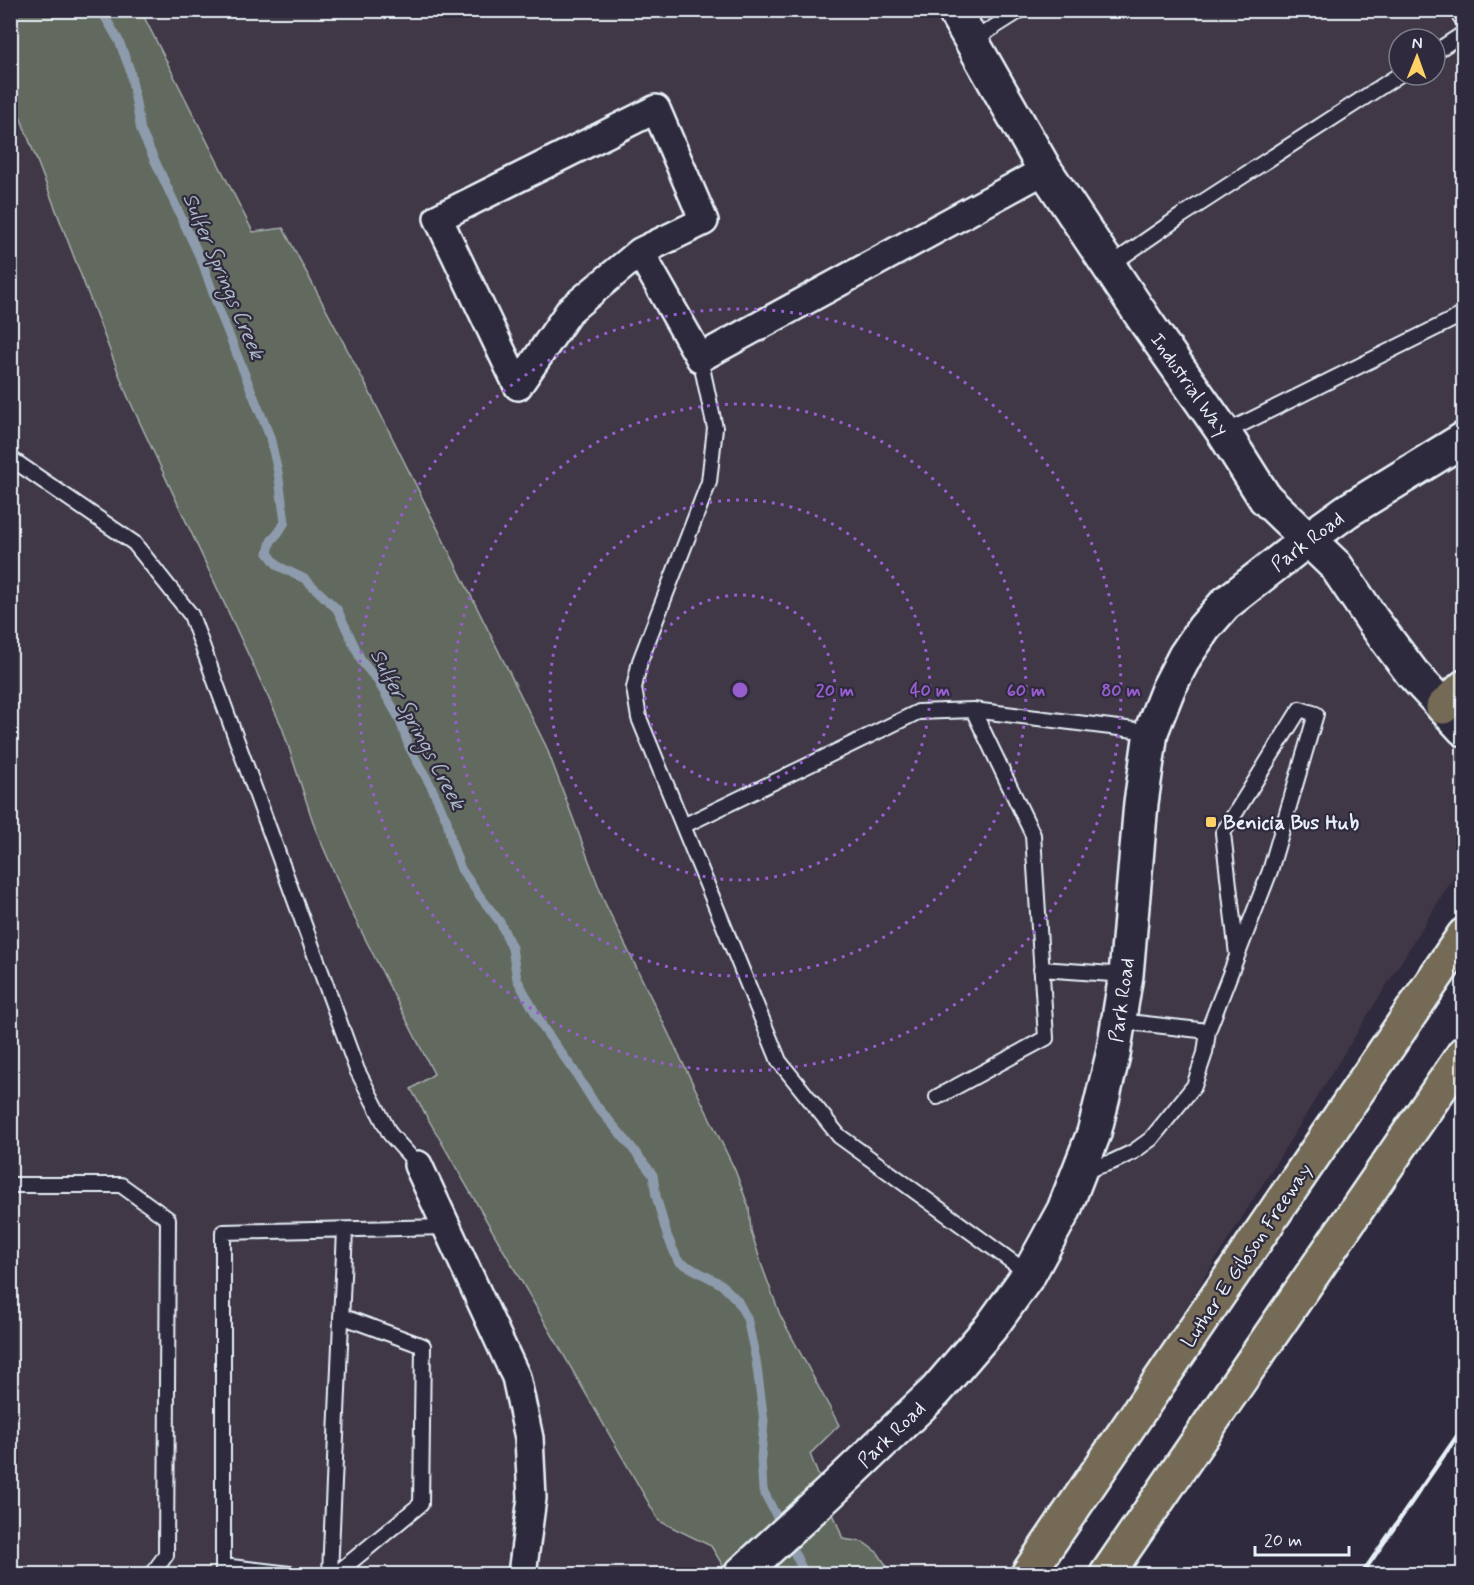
<svg xmlns="http://www.w3.org/2000/svg" width="1474" height="1585" font-family="Mynerve,sans-serif">
  <style>
    .built { fill: #413747; fill-rule: evenodd }
    .green { fill: #626b5f; stroke: #a5aeac; stroke-width: 1.5 }
    .lines { fill: none; stroke-linecap: round; stroke-linejoin: round }
    .stream { stroke: #8d9bad; stroke-width: 9 }
    .lane-casing { stroke: #e8f1f8; stroke-width: 18 }
    .street-casing { stroke: #e8f1f8; stroke-width: 32 }
    .secondary-casing { stroke: #e8f1f8; stroke-width: 38 }
    .highway-casing { stroke: #e8f1f8; stroke-width: 38 }
    .lane { stroke: #2f2a3d; stroke-width: 14 }
    .street { stroke: #2f2a3d; stroke-width: 27 }
    .secondary { stroke: #2f2a3d; stroke-width: 33 }
    .highway { stroke: #746b55; stroke-width: 33 }
    .rail { stroke: #e8f1f8; stroke-width: 4.5 }
    .ring { fill: none; stroke: #965dcd; stroke-width: 3; stroke-dasharray: 3 6 }
    .poi-dot { fill: #ffd166; stroke: #2f2a3d; stroke-width: 2 }
    .labels { text-anchor: middle; stroke-width: 4.5; stroke-linejoin: round; paint-order: stroke }
    .street-label { font-size: 20px; fill: #e8f1f8; stroke: #2f2a3d }
    .poi-label { font-size: 20px; font-weight: bold; fill: #e8f1f8; stroke: #2f2a3d; text-anchor: start }
    .water-label { font-size: 21px; font-style: italic; fill: #abb8c6; stroke: #2f2a3d }
    .centre { fill: #965dcd; stroke: #2f2a3d; stroke-width: 3 }
    .ring-label { font-size: 18px; text-anchor: middle; font-weight: bold; fill: #965dcd; stroke: #2f2a3d; stroke-width: 4.5; stroke-linejoin: round; paint-order: stroke }
  </style>
  <rect width="100%" height="100%" fill="#2f2a3d"/>
  <filter id="ink" filterUnits="userSpaceOnUse"><feTurbulence type="fractalNoise" baseFrequency=".0167" numOctaves="2"/><feDisplacementMap in="SourceGraphic" scale="12" xChannelSelector="R" yChannelSelector="G"/><feConvolveMatrix kernelMatrix="1 2 1 2 8 2 1 2 1" color-interpolation-filters="sRGB"/></filter>
  <g filter="url(#ink)">
    <path class="built" d="M28 11H1463V876L1457 872 1020 1574H11L10 86ZM1399 39H1435V75H1399Z"/>
    <path class="green" d="M11 11H141L253 232 283 228 366 385 546 746 604 901 735 1170 749 1208 751 1231 762 1266 780 1315 839 1425 810 1454 843 1539 863 1542 878 1553 892 1574H728L711 1546 659 1521 411 1089 434 1074 350 909 315 828 282 727 127 395 11 93Z"/>
    <g class="lines">
      <path class="stream" d="M101 10 119 41 130 70 141 131 203 264 217 305 270 437 278 472 285 522 279 532 271 541 268 553 278 566 305 579 337 609 362 662 377 680 399 718 409 747 431 786 447 821 452 844 461 869 479 895 500 922 512 948 517 979 544 1029 575 1072 595 1104 629 1144 653 1175 656 1196 667 1235 678 1261 721 1284 737 1300 747 1318 756 1360 764 1421 761 1458 763 1490 782 1527
        M788 1540 805 1574"/>
      <defs>
        <path id="lane" d="M446 10V12
          M1456 10 1464 22
          M972 41 1021 10
          M1435 52 1464 33
          M1109 266 1181 216 1399 75
          M700 358 715 428 709 482 640 661 634 688 639 718 779 1061 839 1136 1029 1274
          M1224 433 1464 314
          M10 458 134 543 191 615 357 1070 390 1134 418 1165
          M683 826 918 712 973 710
          M1041 969 1126 975
          M1119 1021 1208 1031 1270 871 1316 714 1300 709 1223 833 1237 955
          M937 1097 1046 1038 1033 835 973 710 1151 732
          M1081 1172 1112 1162 1133 1152 1151 1139 1194 1086 1205 1053 1208 1031
          M10 1185H121L168 1219 166 1555 152 1574
          M223 1566 290 1574
          M223 1574V1232L447 1227
          M330 1574 345 1230
          M336 1574 421 1504 423 1346 341 1316"/>
        <path id="street" d="M640 252 570 310 518 386 438 218 656 109 704 221 640 252 700 358 1045 170
          M418 1165 516 1377 529 1438 532 1498 522 1574"/>
        <path id="secondary" d="M954 10 1045 170 1146 322 1224 433 1265 498 1336 566 1373 621 1412 673 1464 729
          M741 1574 828 1494 936 1391 991 1327 1029 1274 1064 1210 1094 1133 1113 1055 1126 975 1141 803 1151 732 1168 689 1185 656 1204 628 1225 604 1308 539 1347 511 1464 439"/>
        <path id="highway" d="M1443 707 1464 687
          M1028 1574 1464 935
          M1107 1574 1464 1053"/>
      </defs>
      <use href="#lane" class="lane-casing"/>
      <use href="#street" class="street-casing"/>
      <use href="#secondary" class="secondary-casing"/>
      <use href="#highway" class="highway-casing"/>
      <use href="#lane" class="lane"/>
      <use href="#street" class="street"/>
      <use href="#secondary" class="secondary"/>
      <use href="#highway" class="highway"/>
      <path class="rail" d="M1362 1574 1464 1426"/>
    </g>
  </g>
  <g class="ring">
    <circle cx="740" cy="690" r="95"/>
    <circle cx="740" cy="690" r="190"/>
    <circle cx="740" cy="690" r="286"/>
    <circle cx="740" cy="690" r="381"/>
  </g>
  <rect class="poi-dot" x="1205" y="816" width="12" height="12" rx="3"/>
  <g class="labels">
    <g class="street-label">
      <text transform="translate(1190 384) rotate(55)" y="7">Industrial Way</text>
      <text transform="translate(1307 541) rotate(-37)" y="7">Park Road</text>
      <text transform="translate(1121 1000) rotate(-82)" y="7">Park Road</text>
      <text transform="translate(1246 1255) rotate(-56)" y="7">Luther E Gibson Freeway</text>
      <text transform="translate(891 1434) rotate(-44)" y="7">Park Road</text>
    </g>
    <g class="poi-label">
      <text x="1223" y="829">Benicia Bus Hub</text>
    </g>
    <g class="water-label">
      <text transform="translate(224 276) rotate(67)" y="7">Sulfer Springs Creek</text>
      <text transform="translate(418 729) rotate(62)" y="7">Sulfer Springs Creek</text>
    </g>
  </g>
  <circle cx="740" cy="690" r="9" class="centre"/>
  <g class="ring-label">
    <text x="835" y="696">20 m</text>
    <text x="930" y="696">40 m</text>
    <text x="1026" y="696">60 m</text>
    <text x="1121" y="696">80 m</text>
  </g>
  <rect width="1474" height="1585" fill="none" stroke="#2f2a3d" stroke-width="36"/>
  <rect x="18" y="18" width="1438" height="1549" fill="none" stroke="#e8f1f8" stroke-width="2" filter="url(#ink)"/>
  <g transform="translate(1417 57) rotate(1)"><circle r="28" fill="#2f2a3d" stroke="#797a88" stroke-width="1.5"/>
  <path d="M0-4.5L10 22L0 15L-10 22Z" fill="#ffd166"/>
  <text y="-9" font-size="16" font-weight="bold" text-anchor="middle" fill="#e8f1f8">N</text>
  </g>
  <path d="M1255 1546v9h94v-9" fill="none" stroke="#e8f1f8" stroke-width="3"/>
  <text x="1264" y="1546" font-size="18" fill="#e8f1f8" stroke="#2f2a3d" stroke-width="4.5" paint-order="stroke">20 m</text>
</svg>
